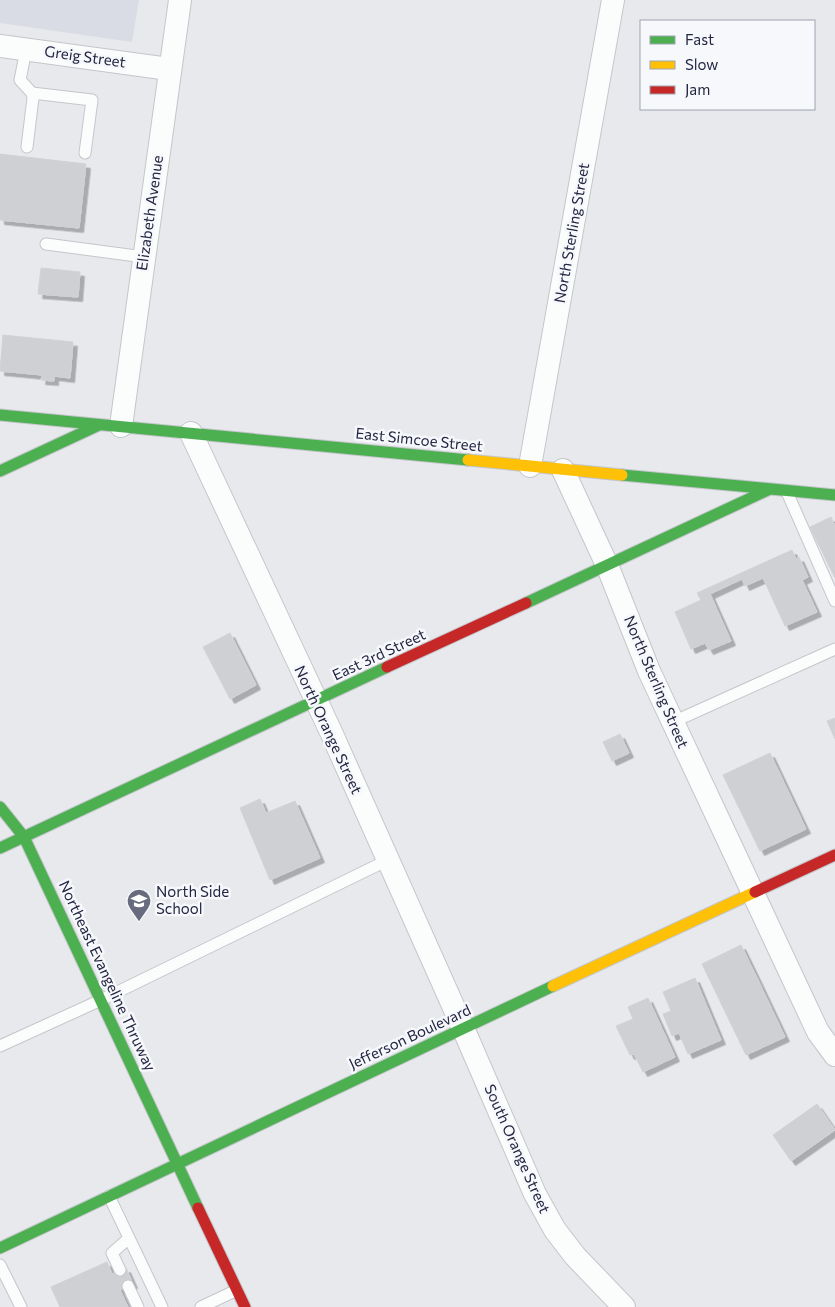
<svg xmlns="http://www.w3.org/2000/svg" width="835" height="1307" font-family="Commissioner,sans-serif">
  <style>
    .built { fill: #dadce5 }
    .building { fill: #cfd0d4; stroke: #d0d2d6; filter: url(#shadow) }
    .lines { fill: none; stroke-linecap: round; stroke-linejoin: round }
    .lane-casing { stroke: #c5c6ca; stroke-width: 13 }
    .street-casing { stroke: #c5c6ca; stroke-width: 24 }
    .fast-casing { stroke: #c3c5cb; stroke-width: 13 }
    .slow-casing { stroke: #c3c5cb; stroke-width: 13 }
    .jam-casing { stroke: #c3c5cb; stroke-width: 13 }
    .lane { stroke: #fbfcfc; stroke-width: 11 }
    .street { stroke: #fbfcfc; stroke-width: 22 }
    .fast { stroke: #4caf50; stroke-width: 11 }
    .slow { stroke: #ffc107; stroke-width: 11 }
    .jam { stroke: #c62828; stroke-width: 11 }
    .labels { text-anchor: middle; stroke-width: 5; stroke-linejoin: round; paint-order: stroke }
    .street-label { font-size: 15px; fill: #242541; stroke: #f6f8fb }
    .poi-label { font-size: 15px; fill: #242541; stroke: #f6f8fb; text-anchor: start }
  </style>
  <defs>
    <filter id="shadow"><feDropShadow dx="4.5" dy="4.5" stdDeviation="0" flood-color="#0004"/></filter>
  </defs>
  <rect width="100%" height="100%" fill="#e7e9ed"/>
  <path class="built" d="M0 0H139L132 42 0 23Z"/>
  <path class="building" d="M0 154 86 164 79 228 0 220Z
    M41 268 80 272 78 297 38 294Z
    M3 335 73 342 70 378 54 376V381L41 380 42 375 0 371Z
    M831 517 835 526V578L810 527Z
    M792 550 796 559 799 557 808 577 802 580 817 612 785 626 763 578 745 586 742 579 710 594 731 641 709 650 705 643 691 649 675 612 701 600 697 593Z
    M230 633 256 685 230 699 203 647Z
    M835 718V739L827 721Z
    M620 734 629 753 612 761 603 742Z
    M770 753 806 829 760 851 723 775Z
    M260 799 266 813 295 801 320 858 270 880 240 808Z
    M741 945 757 978 718 997 702 964Z
    M695 978 721 1040 688 1054 679 1033 672 1036 663 1014 671 1011 663 992Z
    M757 978 785 1037 746 1055 718 997Z
    M648 998 675 1057 643 1072 634 1054 630 1055 616 1026 633 1019 628 1007Z
    M817 1104 835 1130 791 1161 773 1135Z
    M107 1262 112 1274 126 1268 133 1284 120 1290 128 1307H60L51 1287Z"/>
  <g class="lines">
    <defs>
      <path id="lane" d="M26 50 20 80 32 93 33 98 27 147
        M32 93 92 100 85 153
        M46 244 144 257
        M787 492 835 601
        M673 722 835 649
        M0 1046 101 1000 388 860
        M109 1196 162 1307
        M0 1265 21 1307
        M120 1270 112 1253 129 1238
        M128 1286 138 1307
        M201 1307 237 1290"/>
      <path id="street" d="M0 46 169 69
        M121 426 180 0
        M191 433 331 732 463 1028 535 1194 555 1230 575 1256 624 1307
        M530 466 613 0
        M563 470 607 565 649 671 818 1032 835 1055"/>
      <path id="fast" d="M0 415 468 460
        M0 471 99 425
        M622 475 835 495
        M526 603 770 489
        M0 807 24 837 198 1208
        M0 848 387 667
        M0 1248 553 986"/>
      <path id="slow" d="M468 460 622 475
        M553 986 755 892"/>
      <path id="jam" d="M387 667 526 603
        M755 892 835 855
        M198 1208 245 1307"/>
    </defs>
    <use href="#lane" class="lane-casing"/>
    <use href="#street" class="street-casing"/>
    <use href="#fast" class="fast-casing"/>
    <use href="#slow" class="slow-casing"/>
    <use href="#jam" class="jam-casing"/>
    <use href="#lane" class="lane"/>
    <use href="#street" class="street"/>
    <use href="#fast" class="fast"/>
    <use href="#slow" class="slow"/>
    <use href="#jam" class="jam"/>
  </g>
  <defs>
    <symbol id="school-pin" viewBox="-11 -11 22 30"><path d="M0 17L-7.5 6A9.5 9.5 0 1 1 7.5 6Z" fill="#686a7d" stroke="#f6f8fb"/><path d="M0-5L7-2L0 1L-7-2ZM-4 1L0 2.5L4 1V4Q0 6-4 4Z" fill="#fff"/></symbol>
  </defs>
  <g fill-rule="evenodd">
    <use href="#school-pin" x="125" y="887" width="28" height="38"/>
  </g>
  <g class="labels">
    <g class="street-label">
      <text transform="translate(85 57) rotate(8)" y="5">Greig Street</text>
      <text transform="translate(150 213) rotate(-82)" y="5">Elizabeth Avenue</text>
      <text transform="translate(572 233) rotate(-80)" y="5">North Sterling Street</text>
      <text transform="translate(419 440) rotate(6)" y="5">East Simcoe Street</text>
      <text transform="translate(379 655) rotate(-25)" y="5">East 3rd Street</text>
      <text transform="translate(656 682) rotate(67)" y="5">North Sterling Street</text>
      <text transform="translate(328 730) rotate(65)" y="5">North Orange Street</text>
      <text transform="translate(107 976) rotate(65)" y="5">Northeast Evangeline Thruway</text>
      <text transform="translate(410 1037) rotate(-25)" y="5">Jefferson Boulevard</text>
      <text transform="translate(517 1149) rotate(66)" y="5">South Orange Street</text>
    </g>
    <g class="poi-label">
      <text x="156" y="897">North Side<tspan x="156" dy="17">School</tspan></text>
    </g>
  </g>
  <rect x="640" y="20" width="175" height="90" fill="#f6f8fb" stroke="#a2a4b1"/>
  <rect x="650" y="36" width="25" height="8" fill="#4caf50" stroke="#a2a4b1"/>
  <text x="685" y="45" font-size="15" fill="#242541">Fast</text>
  <rect x="650" y="61" width="25" height="8" fill="#ffc107" stroke="#a2a4b1"/>
  <text x="685" y="70" font-size="15" fill="#242541">Slow</text>
  <rect x="650" y="86" width="25" height="8" fill="#c62828" stroke="#a2a4b1"/>
  <text x="685" y="95" font-size="15" fill="#242541">Jam</text>
</svg>
